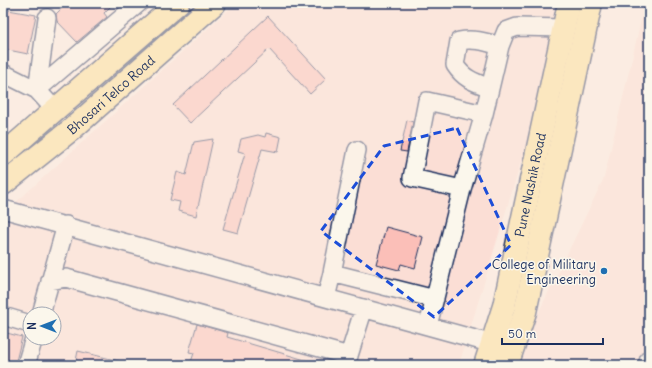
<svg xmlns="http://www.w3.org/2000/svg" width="652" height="368" font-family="Delius,sans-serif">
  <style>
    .built { fill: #fbded5; fill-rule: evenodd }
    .building { fill: #fbbfb8; stroke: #1b2f5e }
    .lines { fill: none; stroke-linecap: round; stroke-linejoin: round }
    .minor-casing { stroke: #1b2f5e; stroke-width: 20 }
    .major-casing { stroke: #1b2f5e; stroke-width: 25 }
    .highway-casing { stroke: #1b2f5e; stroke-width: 25 }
    .minor { stroke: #fbf7ec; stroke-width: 17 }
    .major { stroke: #fbdf96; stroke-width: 22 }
    .highway { stroke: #fbdf96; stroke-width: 22 }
    .marked { fill: none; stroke: #1d4ed8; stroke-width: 3; stroke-dasharray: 8 5; stroke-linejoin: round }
    .poi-dot { fill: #1f6fb2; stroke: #fbf7ec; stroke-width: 1.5 }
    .labels { text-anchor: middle; stroke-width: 3; stroke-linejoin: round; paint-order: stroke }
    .street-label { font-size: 13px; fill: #1b2f5e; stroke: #fbf7ec }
    .poi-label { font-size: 13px; fill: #1b2f5e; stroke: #fbf7ec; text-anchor: end }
  </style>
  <rect width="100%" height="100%" fill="#fbece2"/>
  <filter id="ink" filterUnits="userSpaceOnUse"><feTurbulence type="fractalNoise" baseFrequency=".025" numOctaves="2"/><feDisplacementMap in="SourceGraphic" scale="8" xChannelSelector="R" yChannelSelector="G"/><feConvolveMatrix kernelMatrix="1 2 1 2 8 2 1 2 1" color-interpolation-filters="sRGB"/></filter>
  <g filter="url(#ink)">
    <path class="built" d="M236 3H557L528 139 459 365H3V214ZM30 314H54V338H30Z
      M645 3H649V365H513L604 178Z"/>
    <path class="building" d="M67 3H114L104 13 107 17 77 42 57 21 56 14Z
      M3 9 36 15 28 54 3 49Z
      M268 16 326 79 310 94 269 49 190 123 173 105Z
      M407 120 413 122 407 152 400 151Z
      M266 133 281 137 278 152 262 149 238 233 223 229 245 153 238 151 241 139 258 135 265 137Z
      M213 139 196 216 178 211 180 202 170 200 177 172 186 175 194 142Z
      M386 227 423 237 415 268 401 264 399 270 376 264Z
      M197 324 228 333 227 337 312 362V365H190L194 353 189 352Z
      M3 332 22 337 15 365H3Z
      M78 351 119 361V365H75Z"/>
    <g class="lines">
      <defs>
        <path id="minor" d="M3 73 37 90 56 111
          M490 88C474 82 464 79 455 65L459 41C474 38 486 42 500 46
          M37 90 139 3
          M37 90 47 18
          M462 189 412 178 427 101 484 114
          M3 209 504 347
          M332 273 357 150
          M50 281 66 278 349 356
          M326 298 332 273 435 299
          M41 314 66 225
          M3 316 30 324
          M428 326 462 189 484 114 500 46 506 31 517 27 564 28
          M26 365 34 338
          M346 365 364 308
          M647 365 649 359"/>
        <g id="major">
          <path d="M3 155 178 3"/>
          <path id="s1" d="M3 184 72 129 215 3"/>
        </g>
        <g id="highway">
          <path id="s2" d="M485 365 504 306 569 3"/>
          <path d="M507 365 525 312 591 3"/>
        </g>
      </defs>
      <use href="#minor" class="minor-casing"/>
      <use href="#major" class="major-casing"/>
      <use href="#highway" class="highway-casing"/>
      <use href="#minor" class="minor"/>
      <use href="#major" class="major"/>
      <use href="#highway" class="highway"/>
    </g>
  </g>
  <path d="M0 0H652V368H0ZM457 128 511 245 434 317 321 231 384 146Z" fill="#fbece2" fill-opacity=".55" fill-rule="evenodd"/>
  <path class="marked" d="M457 128 511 245 434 317 321 231 384 146Z"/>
  <circle class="poi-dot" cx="604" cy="271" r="4"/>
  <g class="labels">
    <g class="street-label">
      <text dy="5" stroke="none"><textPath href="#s1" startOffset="140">Bhosari Telco Road</textPath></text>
      <text dy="5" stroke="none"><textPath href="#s2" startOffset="186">Pune Nashik Road</textPath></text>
    </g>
    <g class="poi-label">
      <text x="596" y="269">College of Military<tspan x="596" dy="15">Engineering</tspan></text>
    </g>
  </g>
  <rect width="652" height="368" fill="none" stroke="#fbf7ec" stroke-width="16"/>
  <rect x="8" y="8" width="636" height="352" fill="none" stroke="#1b2f5e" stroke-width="1.5" filter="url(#ink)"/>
  <g transform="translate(42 326) rotate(270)"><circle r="19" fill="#fbf7ec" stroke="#a1a7b3"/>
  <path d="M0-3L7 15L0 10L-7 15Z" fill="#1f6fb2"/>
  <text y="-6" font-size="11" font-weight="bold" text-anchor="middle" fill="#1b2f5e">N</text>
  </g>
  <path d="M502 338v6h101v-6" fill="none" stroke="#1b2f5e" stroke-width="2"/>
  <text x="508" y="338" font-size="12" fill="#1b2f5e" stroke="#fbf7ec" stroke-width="3" paint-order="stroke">50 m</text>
</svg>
